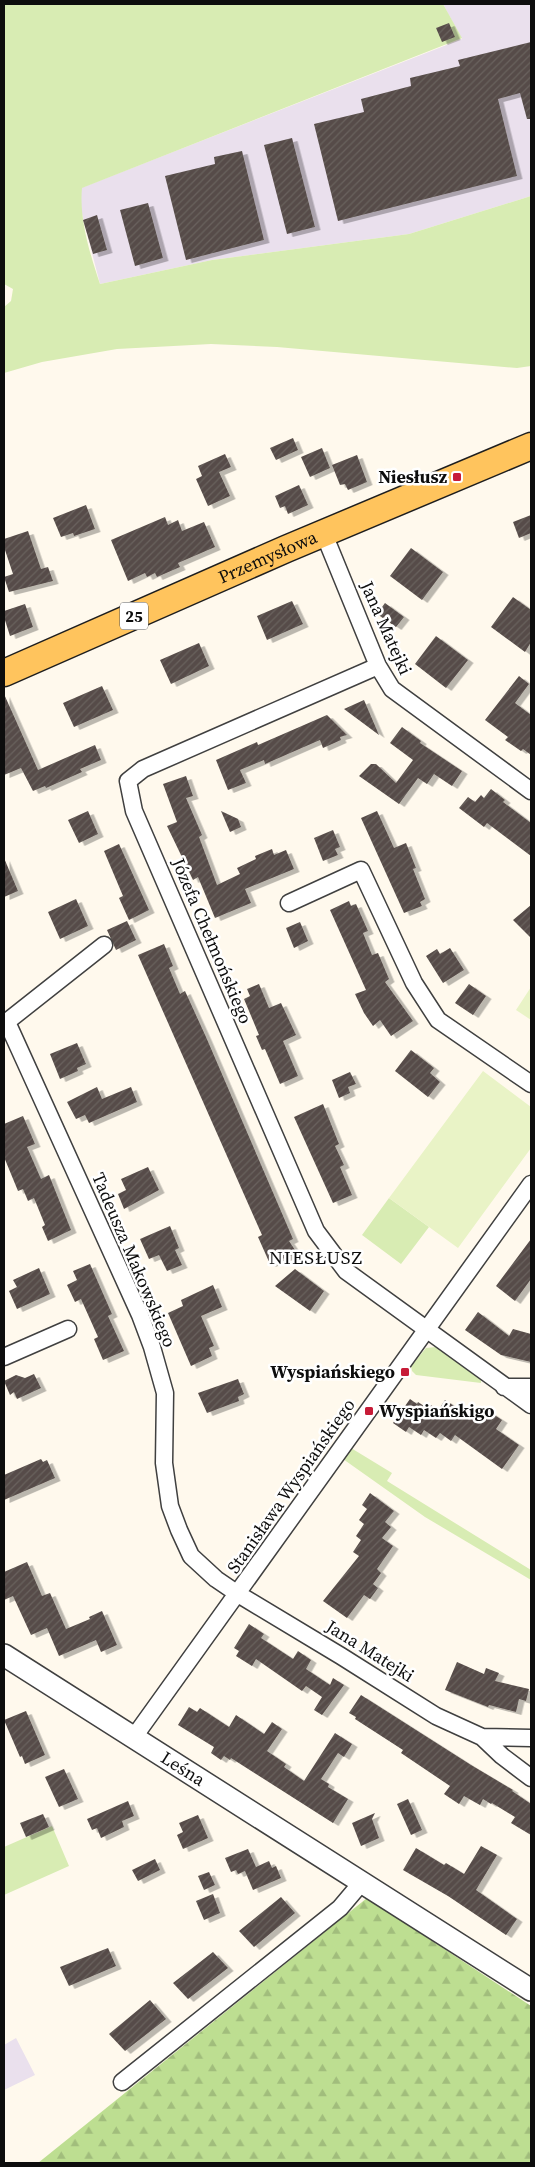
<svg xmlns="http://www.w3.org/2000/svg" width="535" height="2167" font-family="'Source Serif 4',serif">
  <style>
    .industrial { fill: #eae0ed }
    .green { fill: #d8ecb3 }
    .forest { fill: url(#forest-firs) }
    .pitch { fill: #e9f3c6 }
    .building { fill: url(#building-hatch); filter: url(#shadow) }
    .lines { fill: none; stroke-linecap: round; stroke-linejoin: round }
    .minor-casing { stroke: #404040; stroke-width: 19 }
    .tertiary-casing { stroke: #404040; stroke-width: 24 }
    .primary-casing { stroke: #1e1e1e; stroke-width: 29 }
    .minor { stroke: #fff; stroke-width: 16 }
    .tertiary { stroke: #fff; stroke-width: 21 }
    .primary { stroke: #ffc45d; stroke-width: 26 }
    .poi-dot { fill: #c71b37; stroke: #fff; stroke-width: 2 }
    .labels { text-anchor: middle; stroke-width: 5; stroke-linejoin: round; paint-order: stroke }
    .shield { fill: #fff; stroke: #565656; stroke-width: 1 }
    .shield-label { font-size: 16px; font-weight: bold; fill: #0d0d0d }
    .poi-label { font-size: 18px; font-weight: bold; fill: #0d0d0d; stroke: #fff; text-anchor: end }
    .street-label { font-size: 18px; fill: #0d0d0d; stroke: #fff }
    .neighbourhood-label { font-size: 19px; letter-spacing: 1px; fill: #0d0d0d; stroke: #fff }
  </style>
  <defs>
    <pattern id="forest-firs" width="22" height="20" patternUnits="userSpaceOnUse" patternTransform="scale(1.25)"><rect width="22" height="20" fill="#bdde91"/><path d="M5 1l3.5 6h-7zM16 11l3.5 6h-7z" fill="#a1bd7c"/></pattern>
    <pattern id="building-hatch" width="6" height="6" patternUnits="userSpaceOnUse" patternTransform="scale(1.25)"><rect width="6" height="6" fill="#564c48"/><path d="M-1 1l2-2M0 6l6-6M5 7l2-2" fill="none" stroke="#69615e"/></pattern>
    <filter id="shadow"><feDropShadow dx="5.5" dy="3" stdDeviation="0" flood-color="#0004"/></filter>
  </defs>
  <rect width="100%" height="100%" fill="#fff9ed"/>
  <path class="industrial" d="M443 4H531V196L409 234 212 260 100 284 81 210V188L462 39Z
    M16 2038 35 2075 4 2090V2045Z"/>
  <path class="green" d="M4 4H443L462 38 82 188C79 219 90 254 100 284L212 260 409 234 531 196V366L517 368 277 347 211 344 117 349 42 362 4 373V307L11 301 13 289 4 284Z
    M389 1198 429 1227 401 1264 362 1235Z
    M436 1347 481 1379V1383L416 1375 412 1371 411 1366 426 1348Z
    M351 1448 392 1473 387 1481 531 1570V1580L425 1517 343 1459Z
    M52 1826 69 1866 4 1895V1847Z"/>
  <path class="forest" d="M367 1898 531 2006V2163H38Z"/>
  <path class="pitch" d="M531 987V1020L516 1010Z
    M483 1071 531 1107V1148L458 1248 389 1198Z"/>
  <path class="building" d="M449 23 455 37 442 42 436 28Z
    M531 42V119H527L520 93 498 99 517 176 338 221 314 124 364 112 361 99 411 86 410 78 460 66 458 60Z
    M292 138 315 227 287 234 264 145Z
    M242 151 264 240 186 260 165 176 215 164 214 157Z
    M148 203 163 258 135 266 120 210Z
    M97 215 107 250 93 254 83 220Z
    M293 438 298 450 276 460 270 448Z
    M322 448 330 468 310 477 301 457Z
    M225 454 231 467 219 472 230 496 208 506 196 479 202 476 198 466Z
    M357 455 367 482 348 490 345 484 340 485 332 465Z
    M299 485 308 505 288 514 285 506 280 508 275 496Z
    M86 505 95 529 74 536 73 533 61 537 53 518Z
    M531 515V533L519 538 513 522Z
    M165 517 168 525 178 520 182 531 204 522 215 547 178 563 180 567 157 577 155 573 147 577 145 573 128 581 111 540Z
    M28 531 41 569 48 567 53 581 9 592 4 577 13 574 4 547V539Z
    M411 548 443 572 422 600 390 576Z
    M513 597 531 610V642L525 652 491 627Z
    M292 601 303 624 267 640 257 616Z
    M385 603 404 617 396 627 377 614Z
    M25 604 33 627 10 636 4 617V611Z
    M436 636 468 660 446 688 415 664Z
    M199 643 209 666 171 684 160 660Z
    M519 676 529 684 515 703 531 715V755L523 749 521 751 505 740 508 737 485 720Z
    M102 686 113 710 74 727 63 703Z
    M4 694 38 770 95 745 101 760 80 769 82 772 46 788 45 786 33 791 21 768 4 775Z
    M364 700 379 735 344 709Z
    M327 715 347 735 340 737 341 740 323 748 320 740 265 764 264 760 240 770 246 783 228 790 216 760 257 742 258 745Z
    M402 727 421 741 420 743 462 771 452 786 434 774 427 784 418 778 399 804 359 776 371 764H376L396 783 413 760 390 743Z
    M186 776 193 796 186 798 202 835 199 837 217 885 240 874 237 868 256 859 255 856 272 849 274 855 286 850 294 869 245 889 251 903 215 918 198 877 193 880 167 826 177 822 163 784Z
    M491 789 505 800 503 802 531 823V856L487 823 484 827 459 808 468 797 475 802 481 795 484 798Z
    M88 811 98 834 79 843 68 820Z
    M221 811 238 819 241 827 230 832Z
    M377 811 394 848 406 843 416 868 413 869 425 899 420 902 422 906 404 913 361 818Z
    M333 830 340 847 335 849 338 855 323 861 314 838Z
    M119 844 149 910 129 920 119 898 123 896 104 851Z
    M4 858 18 891 4 897Z
    M76 899 88 926 60 939 48 912Z
    M349 901 351 906 356 904 368 931 363 933 372 955 378 953 389 979 385 982 413 1021 391 1036 380 1020 373 1026 364 1013 355 994 366 990 330 910Z
    M531 905V938L513 920Z
    M127 921 136 940 116 950 107 930Z
    M300 922 308 941 294 948 286 928Z
    M164 944 173 966 169 968 180 994 185 991 206 1037 293 1239 289 1241 297 1253 270 1264 258 1237 262 1235 138 955Z
    M450 948 464 970 443 983 426 956 437 949 440 954Z
    M259 984 269 1008 281 1003 296 1035 283 1041 298 1076 280 1084 265 1049 262 1050 256 1036 259 1035 244 999 250 996 247 989Z
    M469 984 486 996 473 1015 455 1003Z
    M77 1043 86 1064 77 1068 78 1071 60 1079 50 1054Z
    M411 1050 434 1068 430 1073 440 1082 428 1097 395 1071Z
    M350 1072 356 1084 348 1087 350 1093 339 1098 332 1080Z
    M97 1087 102 1099 131 1087 137 1102 89 1123 85 1115 76 1119 67 1102Z
    M323 1104 339 1144 335 1146 344 1165 340 1167 352 1195 333 1203 294 1117Z
    M23 1116 35 1144 27 1147 41 1179 49 1175 71 1230 48 1241 42 1227 45 1225 34 1198 28 1201 23 1189 18 1191 4 1157V1124Z
    M148 1167 159 1190 124 1209 118 1194 126 1190 121 1179Z
    M170 1226 179 1248 175 1250 182 1265 167 1271 159 1255 149 1259 140 1239Z
    M531 1239V1279L515 1301 496 1286Z
    M90 1264 112 1314 108 1316 124 1351 103 1360 94 1339 98 1337 81 1299 75 1302 67 1285 77 1280 73 1271Z
    M39 1268 50 1294 17 1309 9 1291 17 1287 13 1280Z
    M295 1269 324 1291 310 1311 275 1286Z
    M213 1285 222 1307 201 1316 214 1346 209 1348 212 1356 191 1366 168 1313 183 1306 181 1300Z
    M478 1312 509 1336 513 1329 531 1334V1362L501 1355 465 1330Z
    M34 1374 41 1388 17 1399 14 1392 10 1395 4 1381 16 1375 25 1378Z
    M238 1379 244 1394 238 1397 239 1401 207 1413 198 1393Z
    M410 1399 417 1404 418 1402 424 1406 426 1403 439 1409 445 1400 469 1416 472 1411 486 1418 490 1412 502 1420 496 1429 519 1445 502 1469 455 1435 451 1441 440 1433 436 1438 424 1430 421 1435 409 1427 406 1432 393 1423Z
    M41 1459 43 1462 47 1460 55 1478 4 1500V1475Z
    M370 1493 394 1511 385 1522 391 1527 382 1538 393 1546 377 1569 381 1573 373 1584 378 1588 370 1599 364 1595 347 1618 323 1601 359 1556 353 1552 361 1540 356 1536 364 1524 359 1520 367 1509 362 1505Z
    M27 1562 42 1596 50 1593 66 1629 90 1619 89 1617 102 1611 117 1645 101 1652 96 1640 59 1656 47 1628 31 1635 13 1596 4 1600V1572Z
    M249 1624 264 1634 261 1638 293 1659 298 1651 311 1660 306 1669 330 1685 333 1678 344 1685 322 1715 314 1710 322 1697 306 1686 302 1691 256 1659 252 1666 236 1656 239 1651 234 1648Z
    M457 1662 484 1674 486 1668 499 1673 495 1681 529 1689 526 1701 519 1699 516 1712 489 1705 488 1707 445 1690Z
    M361 1695 471 1765 513 1790 512 1791 531 1804V1835L511 1823 515 1817 492 1803 491 1804 483 1799 480 1805 464 1796 459 1804 444 1794 450 1786 401 1753 403 1750 355 1719 356 1717 349 1713Z
    M189 1707 197 1712 200 1708 229 1727 236 1715 264 1734 272 1722 282 1729 267 1751 286 1764 284 1767 304 1781 335 1733 352 1744 344 1757 338 1753 321 1779 329 1784 328 1787 348 1799 333 1823 231 1758 230 1760 224 1756 221 1760 211 1753 214 1747 178 1725Z
    M26 1711 45 1755 25 1764 22 1756 20 1757 4 1720Z
    M64 1769 78 1799 59 1807 45 1777Z
    M408 1799 422 1830 411 1835 397 1804Z
    M128 1801 134 1816 122 1821 124 1827 101 1838 97 1828 92 1830 87 1819Z
    M375 1813 372 1819 379 1838 361 1846 352 1823Z
    M43 1814 49 1827 26 1837 20 1823Z
    M198 1815 208 1838 183 1849 177 1835 183 1832 179 1823Z
    M481 1846 497 1855 476 1890 517 1919 506 1935 448 1896 403 1870 416 1848 444 1865 446 1863 464 1874Z
    M248 1849 256 1867 269 1861 272 1868 276 1866 281 1878 253 1890 245 1871 238 1874 236 1870 231 1872 225 1858Z
    M155 1859 160 1870 138 1881 132 1870Z
    M209 1872 215 1885 204 1890 198 1876Z
    M213 1894 220 1913 204 1920 196 1901Z
    M281 1897 295 1913 254 1947 239 1931Z
    M108 1948 116 1966 69 1986 60 1967Z
    M213 1952 228 1968 188 1999 173 1983Z
    M150 2000 166 2019 125 2051 109 2034Z"/>
  <g class="lines">
    <defs>
      <path id="minor" d="M324 534 378 666 392 689 531 791
        M378 666 143 769 128 781 134 811 316 1231 346 1271 531 1405
        M289 903 361 870 414 983 438 1020 531 1084
        M7 1022 140 1315 152 1347 165 1393 164 1463 170 1506 179 1530 191 1556 216 1579 238 1594 341 1656 436 1716 482 1737 531 1738
        M4 1024 104 945
        M4 1357 68 1329
        M504 1387H531
        M134 1737 531 1184
        M482 1737 502 1756 531 1778
        M122 2082 340 1908 362 1882"/>
      <g id="tertiary">
        <path id="s1" d="M4 1655 531 1990"/>
      </g>
      <g id="primary">
        <path id="s2" d="M4 673 286 549 531 446"/>
      </g>
    </defs>
    <use href="#minor" class="minor-casing"/>
    <use href="#tertiary" class="tertiary-casing"/>
    <use href="#primary" class="primary-casing"/>
    <use href="#minor" class="minor"/>
    <use href="#tertiary" class="tertiary"/>
    <use href="#primary" class="primary"/>
  </g>
  <g class="poi-dot">
    <rect x="452" y="472" width="10" height="10" rx="2.5"/>
    <rect x="400" y="1367" width="10" height="10" rx="2.5"/>
    <rect x="364" y="1406" width="10" height="10" rx="2.5"/>
  </g>
  <g class="labels">
    <rect class="shield" x="120" y="602.5" width="28" height="27" rx="4"/>
    <g class="shield-label">
      <text x="134" y="622">25</text>
    </g>
    <g class="poi-label">
      <text x="447" y="483">Niesłusz</text>
      <text x="395" y="1378">Wyspiańskiego</text>
      <text x="379" y="1417" text-anchor="start">Wyspiańskigo</text>
    </g>
    <g class="street-label">
      <text dy="6" stroke="none"><textPath href="#s2" startOffset="288">Przemysłowa</textPath></text>
      <text transform="translate(386 628) rotate(66)" y="6">Jana Matejki</text>
      <text transform="translate(212 941) rotate(67)" y="6">Józefa Chełmońskiego</text>
      <text transform="translate(134 1260) rotate(67)" y="6">Tadeusza Makowskiego</text>
      <text transform="translate(291 1486) rotate(-55)" y="6">Stanisława Wyspiańskiego</text>
      <text transform="translate(370 1651) rotate(32)" y="6">Jana Matejki</text>
      <text dy="6" stroke="none"><textPath href="#s1" startOffset="212">Leśna</textPath></text>
    </g>
    <g class="neighbourhood-label">
      <text x="316" y="1264">NIESŁUSZ</text>
    </g>
  </g>
  <rect width="535" height="2167" fill="none" stroke="#0d0d0d" stroke-width="10"/>
</svg>
